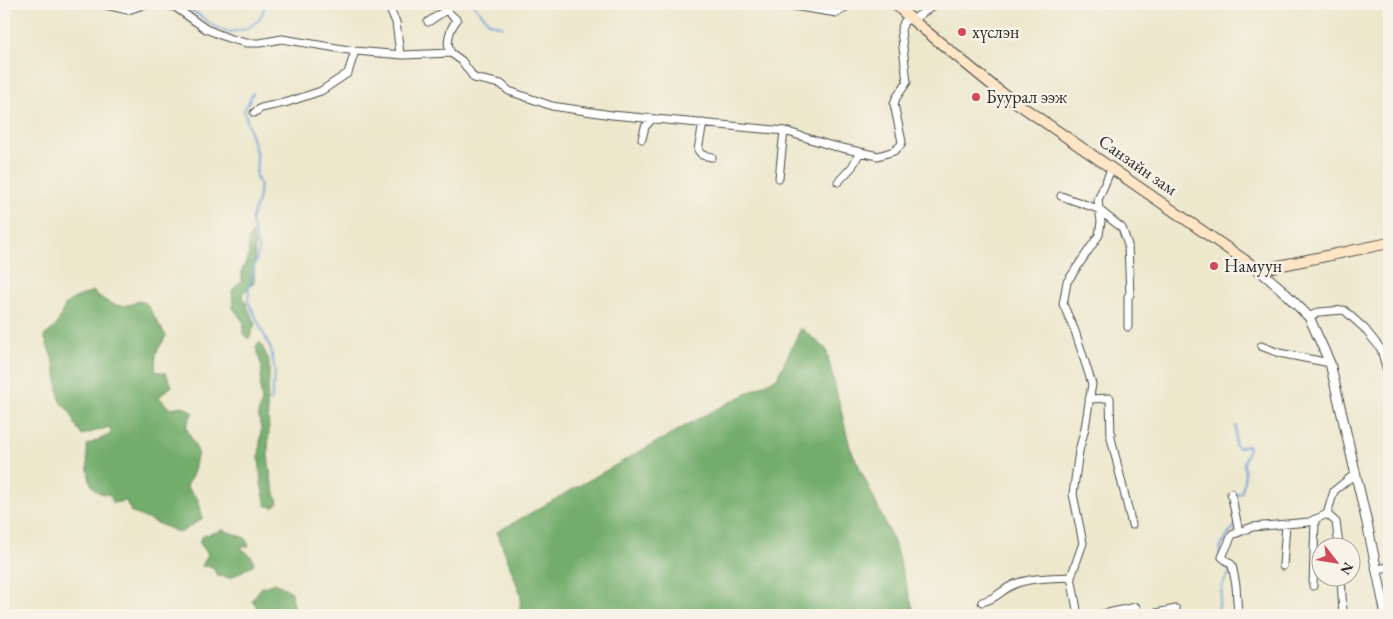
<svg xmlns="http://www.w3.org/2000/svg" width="1393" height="619" font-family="'EB Garamond',serif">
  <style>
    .forest { fill: #73ad6c; stroke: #4f6c4c }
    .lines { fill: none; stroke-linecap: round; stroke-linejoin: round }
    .stream { stroke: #6ca0d8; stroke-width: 2 }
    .minor-casing { stroke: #484743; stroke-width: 9 }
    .tertiary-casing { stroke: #484743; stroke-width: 11 }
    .secondary-casing { stroke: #484743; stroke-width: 12 }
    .minor { stroke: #fff; stroke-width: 7 }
    .tertiary { stroke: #fff; stroke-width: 9 }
    .secondary { stroke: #fde5c5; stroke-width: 10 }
    .poi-dot { fill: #d1495b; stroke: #f7f3e8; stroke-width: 2 }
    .labels { text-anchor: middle; stroke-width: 5; stroke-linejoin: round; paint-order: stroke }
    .poi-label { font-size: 18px; fill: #2b2b2b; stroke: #f7f3e8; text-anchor: start }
    .street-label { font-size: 18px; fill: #2b2b2b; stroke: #f7f3e8 }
  </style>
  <rect width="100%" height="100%" fill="#f7f3e8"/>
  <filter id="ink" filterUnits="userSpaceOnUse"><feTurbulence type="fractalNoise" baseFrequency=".02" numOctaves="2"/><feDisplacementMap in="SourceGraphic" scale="10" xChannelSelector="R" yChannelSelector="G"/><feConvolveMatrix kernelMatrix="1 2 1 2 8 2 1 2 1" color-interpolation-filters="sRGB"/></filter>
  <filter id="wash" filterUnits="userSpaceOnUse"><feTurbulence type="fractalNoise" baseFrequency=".0096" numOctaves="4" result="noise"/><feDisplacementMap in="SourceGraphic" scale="20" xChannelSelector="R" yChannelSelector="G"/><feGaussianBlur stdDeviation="1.12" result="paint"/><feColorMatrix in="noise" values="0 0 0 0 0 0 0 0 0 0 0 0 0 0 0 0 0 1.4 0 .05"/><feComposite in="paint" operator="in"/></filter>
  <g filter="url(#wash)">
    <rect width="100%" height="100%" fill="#ede7cc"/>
    <path class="forest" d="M252 233 255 243 254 283 242 294 255 324 249 339 243 334 244 323 233 308 232 290 242 281C241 265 243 270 248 257 251 248 244 245 252 233Z
      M92 291C110 304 117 311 139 301L146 303 166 336 156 353 155 371 166 373 172 386 159 397 169 408 183 406 193 412 186 427 198 452 194 471 187 487 198 499 203 518 180 533 131 512 126 501 113 503 110 495C103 494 96 493 92 486 87 476 87 456 87 445L111 434 110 427 82 435 74 423 71 413 60 402 55 366 44 336C49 332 56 327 58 322 62 314 62 307 70 301 77 296 84 296 92 291Z
      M801 328 826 349 850 447 894 542 915 615H519L521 595 497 532 701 417 777 378Z
      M260 342 269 360V379L267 403 269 428 268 455 271 479 278 503 275 507 266 506 261 484 259 456 261 429 258 413 262 402 260 388 262 368 256 347Z
      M223 530 245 538 249 546 240 547 252 557 254 564 231 578 217 576 213 567 202 566 208 554 199 542 203 536Z
      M275 583 292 592 294 615H262L252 600 261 588Z"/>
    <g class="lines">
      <path class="stream" d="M179 4 199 15 215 27 230 32 246 29 259 20 266 4
        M473 4 490 23 503 27
        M253 93 244 110 256 152 257 160 256 176 260 185 258 201 251 220 259 250 249 287 248 301 271 349 275 372 271 402
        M1236 426 1235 445 1238 448 1247 445 1249 447 1244 462 1245 480 1241 493 1236 494 1237 505
        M1219 557C1219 545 1228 535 1235 526
        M1217 615 1223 583 1230 573 1223 562"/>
    </g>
  </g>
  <g filter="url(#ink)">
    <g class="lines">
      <defs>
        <path id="minor" d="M101 4 128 10 146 4
          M161 4 175 7 206 29 228 38 246 43H260L282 39 355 51 403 55 451 53 462 61 474 78 501 84 509 91 552 106 612 115 785 131 829 145 878 156 894 151 900 146 902 142 894 104 896 98 907 82 901 30 904 22 910 18
          M387 4 396 22 400 54
          M780 4 837 13 850 4
          M571 5 575 4
          M912 20 936 4
          M428 22 446 10 457 20C450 28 445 43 451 53
          M254 113 261 108 288 102 321 91 348 73 355 51
          M703 123 698 150 702 155 712 157
          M642 139 645 127 652 119
          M779 178 784 131
          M838 182 852 167 860 152
          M1061 196 1098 209 1122 228 1128 245 1130 295 1128 296V327
          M1309 317 1319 312 1344 310 1364 328 1381 349 1389 378
          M1261 346 1279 353 1330 363
          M1089 399 1110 398 1111 438 1132 525
          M1231 493 1239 532
          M1327 514 1336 522 1339 546
          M1283 566 1286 524
          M1377 569 1389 567
          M1341 576 1343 615
          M1313 586 1315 519
          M982 602C997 598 997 594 1009 587 1026 577 1052 578 1071 577
          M1078 615 1071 577 1083 543 1073 494 1079 451 1085 428 1092 384 1075 331 1063 304 1067 282 1099 235 1101 222 1098 200 1112 167
          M1098 615 1136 607 1138 615
          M1147 615 1176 609 1177 615
          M1238 615 1236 585 1232 565 1222 557 1232 535 1252 527 1309 522 1327 514 1334 491 1356 473"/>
        <path id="tertiary" d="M1259 270 1280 288 1309 317 1330 363 1367 523 1386 615"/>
        <path id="secondary" d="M895 4 910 18 998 90 1259 270 1389 243"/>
      </defs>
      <use href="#minor" class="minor-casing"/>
      <use href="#tertiary" class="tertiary-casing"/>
      <use href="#secondary" class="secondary-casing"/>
      <use href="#minor" class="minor"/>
      <use href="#tertiary" class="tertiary"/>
      <use href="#secondary" class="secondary"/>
    </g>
  </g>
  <g class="poi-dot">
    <circle cx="962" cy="32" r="5"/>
    <circle cx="976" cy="97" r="5"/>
    <circle cx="1214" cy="266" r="5"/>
  </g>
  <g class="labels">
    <g class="poi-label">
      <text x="972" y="38">хүслэн</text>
      <text x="986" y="103">Буурал ээж</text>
      <text x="1224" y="272">Намуун</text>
    </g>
    <g class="street-label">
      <text transform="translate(1138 165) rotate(35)" y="6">Санзайн зам</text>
    </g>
  </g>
  <rect width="1393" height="619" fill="none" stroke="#f7f3e8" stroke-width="20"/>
  <g transform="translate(1336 562) rotate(121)"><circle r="24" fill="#f7f3e8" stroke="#a5a39c"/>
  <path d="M0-4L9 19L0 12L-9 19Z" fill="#d1495b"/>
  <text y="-8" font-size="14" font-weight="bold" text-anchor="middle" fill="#2b2b2b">N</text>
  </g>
</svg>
